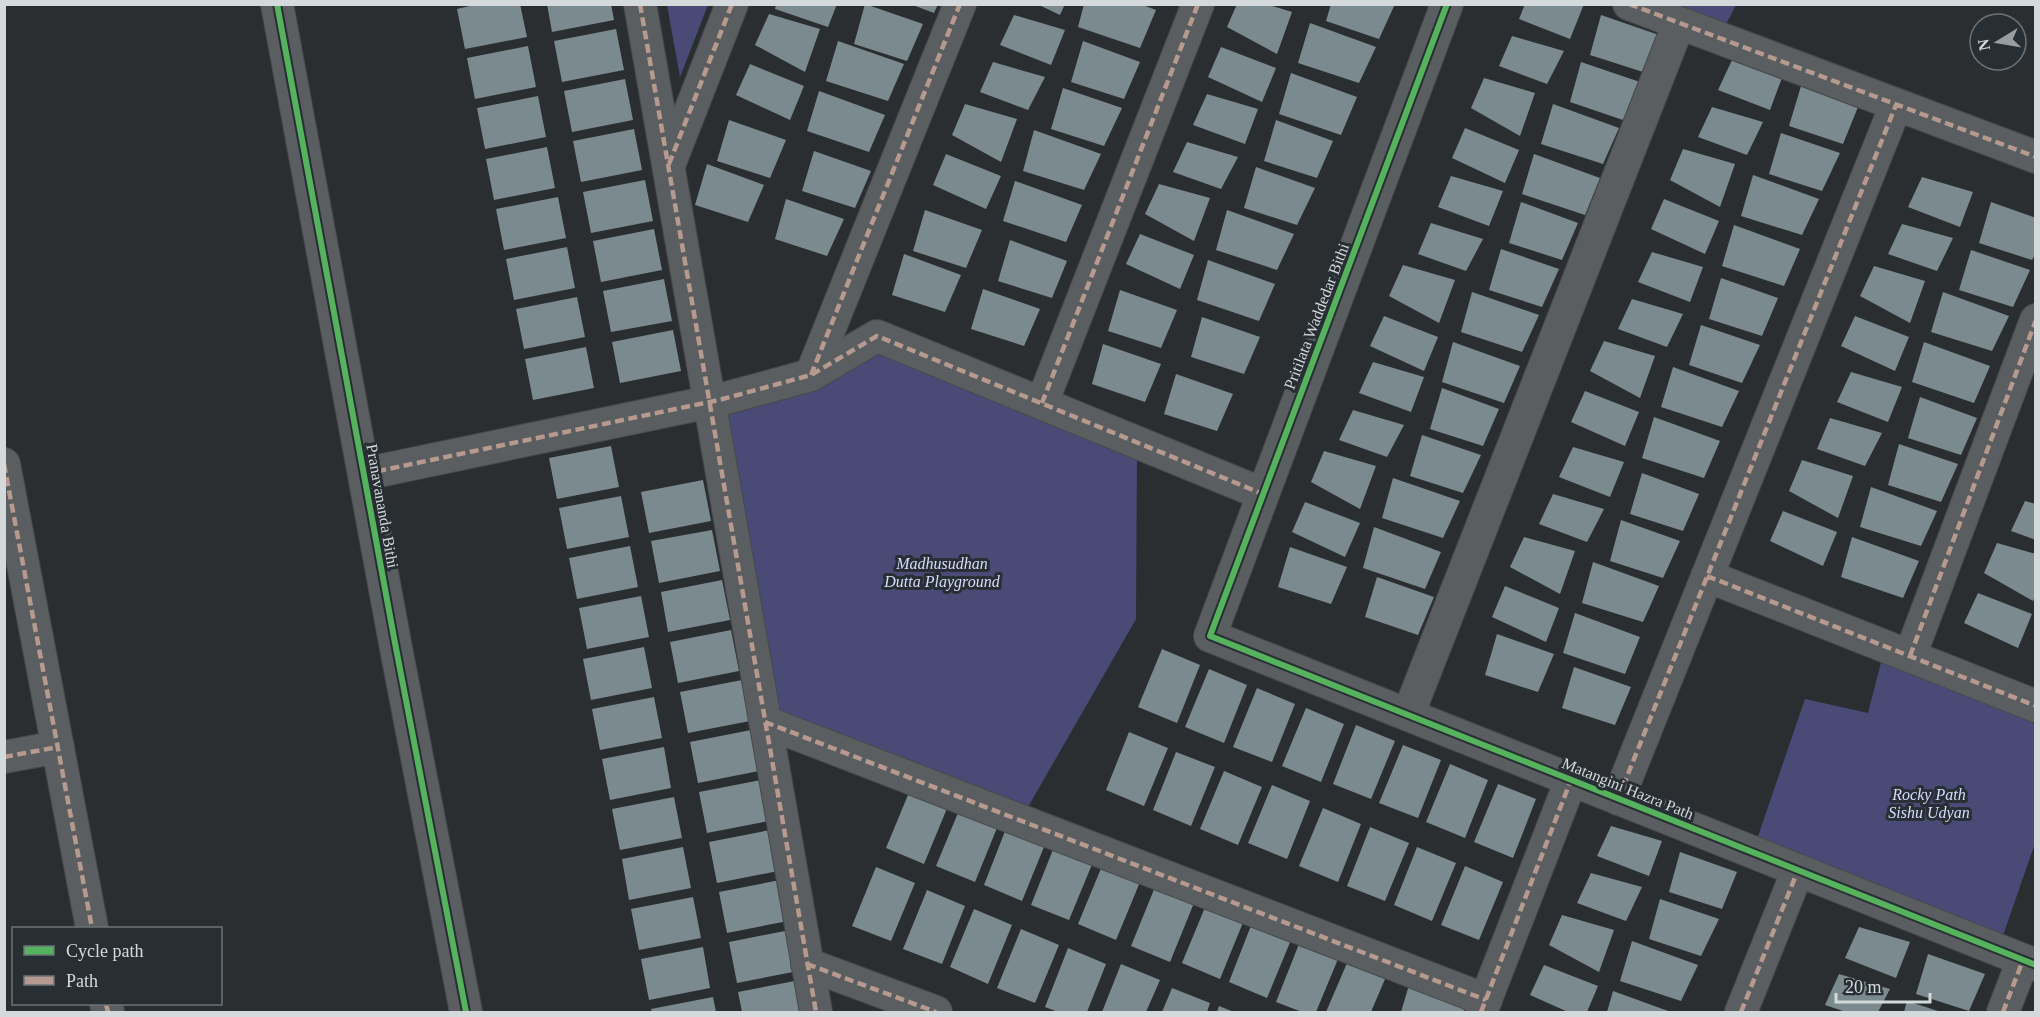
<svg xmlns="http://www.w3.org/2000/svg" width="2040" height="1017" font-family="Georgia,serif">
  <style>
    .green { fill: #494b76 }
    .building { fill: #7b8a8e }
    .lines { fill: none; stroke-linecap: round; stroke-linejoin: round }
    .minor-casing { stroke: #47494c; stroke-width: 34 }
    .minor { stroke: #5b5e60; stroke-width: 32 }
    .quiet { stroke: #b69a8f; stroke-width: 4.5; stroke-dasharray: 9 4.5; stroke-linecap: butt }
    .cycleway-casing { stroke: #282f34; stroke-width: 10 }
    .cycleway { stroke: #56b35d; stroke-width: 6 }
    .labels { text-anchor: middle; stroke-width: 6; stroke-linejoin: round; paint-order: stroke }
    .street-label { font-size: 16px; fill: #d4d9dc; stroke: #282f34 }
    .park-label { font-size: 16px; font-style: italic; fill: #d8dbff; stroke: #282f34 }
  </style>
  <rect width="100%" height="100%" fill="#2b2e31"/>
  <path class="green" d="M667 5H708L680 77Z
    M1633 5H1736L1719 38Z
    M889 341 1137 451 1136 619 1024 814 775 718 719 400Z
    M1885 647 2035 706V843L1998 950 1755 845 1805 699 1868 713Z"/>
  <path class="building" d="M478 4H520L527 37 465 49 457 9Z
    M547 4H611L614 20 552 32Z
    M776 4H837L828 27 775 9Z
    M865 4 923 24 907 61 854 44Z
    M910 4H938L934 13Z
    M1037 4H1065L1060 15Z
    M1084 4H1140L1156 10 1140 48 1078 27Z
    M1237 4H1266L1292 12 1277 54 1227 27Z
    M1331 4H1395L1379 39 1326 21Z
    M1525 4H1584L1570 39 1519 19Z
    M769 14 820 29 805 72 755 45Z
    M1014 15 1065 30 1051 65 1000 45Z
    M1601 15 1659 35 1643 72 1590 55Z
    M1310 23 1376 47 1359 83 1298 63Z
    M616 29 624 70 562 82 554 41Z
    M1512 36 1564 51 1547 84 1499 66Z
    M838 41 904 64 888 101 826 81Z
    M1083 41 1140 62 1124 99 1071 82Z
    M528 46 536 87 475 99 467 58Z
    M1221 47 1276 68 1262 102 1208 77Z
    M1732 60 1783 75 1770 110 1718 90Z
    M993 62 1045 77 1028 110 980 92Z
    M1581 62 1640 82 1623 120 1570 102Z
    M750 64 804 86 790 120 736 95Z
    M1291 73 1357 97 1341 135 1279 114Z
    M1484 78 1535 93 1520 136 1471 108Z
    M625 79 633 120 572 132 564 91Z
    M1801 86 1858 107 1843 144 1789 126Z
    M1063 88 1122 108 1104 146 1051 129Z
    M819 91 885 115 869 152 807 131Z
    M1207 94 1258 109 1245 144 1193 125Z
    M538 96 546 137 485 149 477 108Z
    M965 104 1017 119 1001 162 952 135Z
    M1553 104 1619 128 1603 164 1541 144Z
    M1712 107 1763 122 1747 155 1698 137Z
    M729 120 786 140 770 178 717 161Z
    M1276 120 1333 141 1317 178 1264 161Z
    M1465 128 1519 150 1505 183 1452 158Z
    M634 129 642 170 581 182 573 141Z
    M1034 130 1101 154 1084 190 1023 171Z
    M1781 133 1840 153 1822 191 1769 174Z
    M1187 142 1238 157 1221 189 1173 172Z
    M547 147 555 188 494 200 486 159Z
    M1683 149 1735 164 1720 207 1670 180Z
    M814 151 871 171 855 208 802 191Z
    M946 154 1001 176 986 209 933 185Z
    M1534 154 1600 178 1585 215 1522 194Z
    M707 164 764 185 748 222 695 205Z
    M1256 167 1315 188 1297 225 1244 208Z
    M1753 175 1819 199 1802 235 1741 216Z
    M1451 176 1503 191 1489 226 1438 207Z
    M1922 177 1973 192 1960 227 1908 207Z
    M645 180 653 221 591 233 583 192Z
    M1015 181 1082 205 1066 242 1003 221Z
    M1159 184 1210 198 1194 241 1145 214Z
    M558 197 566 238 504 250 496 209Z
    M786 199 844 219 827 256 775 239Z
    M1664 199 1719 221 1705 254 1651 229Z
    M1521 202 1578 223 1562 260 1509 243Z
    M1991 202 2036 218V253L2032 260 1979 243Z
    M925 210 982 230 966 268 913 251Z
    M1227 210 1294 234 1277 270 1216 250Z
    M1431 223 1483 239 1466 271 1418 254Z
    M1902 224 1953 238 1937 271 1888 254Z
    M1734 225 1800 249 1784 286 1722 266Z
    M654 229 662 270 601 282 593 241Z
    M1140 234 1194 255 1180 289 1126 264Z
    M1010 240 1067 261 1052 298 998 281Z
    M567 247 575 288 514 300 506 259Z
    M1501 249 1559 269 1542 307 1489 290Z
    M1971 250 2030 270 2013 307 1959 290Z
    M1652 252 1703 267 1690 302 1638 282Z
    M904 254 961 275 945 312 892 295Z
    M1208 260 1275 284 1259 321 1197 300Z
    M1403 265 1455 280 1439 323 1389 296Z
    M1874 266 1925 281 1910 323 1860 296Z
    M1721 278 1778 298 1762 336 1709 319Z
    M664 279 672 321 611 332 603 291Z
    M983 289 1040 309 1024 346 971 329Z
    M1120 290 1177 310 1161 348 1108 331Z
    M1472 292 1539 315 1522 352 1461 332Z
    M1943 292 2009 316 1992 351 1931 332Z
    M577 297 585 337 524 349 516 309Z
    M1632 299 1683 314 1667 347 1618 329Z
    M1384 316 1438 337 1424 371 1370 346Z
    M1855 316 1909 337 1895 371 1841 346Z
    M1202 317 1260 337 1244 374 1191 357Z
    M1701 325 1760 345 1742 383 1689 365Z
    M673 330 681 371 620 383 612 342Z
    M1604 341 1655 356 1640 398 1590 371Z
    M1453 342 1520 366 1504 403 1442 382Z
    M1924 342 1990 366 1974 403 1912 382Z
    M1103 344 1161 364 1145 402 1092 384Z
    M586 347 594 388 533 400 525 359Z
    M1373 362 1424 377 1411 412 1359 393Z
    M1673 367 1739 391 1722 427 1661 407Z
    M1851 372 1902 387 1888 422 1837 402Z
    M1176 374 1233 394 1217 431 1164 414Z
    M1442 388 1499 409 1483 446 1430 429Z
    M1585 391 1639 412 1625 446 1571 422Z
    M1920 397 1977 418 1961 455 1908 438Z
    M1353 410 1404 425 1387 457 1339 440Z
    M1654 417 1720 441 1704 478 1642 458Z
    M1830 418 1882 433 1865 466 1817 449Z
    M1422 435 1481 455 1463 493 1410 476Z
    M1899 444 1958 464 1941 502 1888 485Z
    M611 446 619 487 557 499 549 458Z
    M1573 447 1624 462 1610 497 1559 477Z
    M1324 451 1376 466 1360 509 1311 482Z
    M1802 460 1853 476 1838 518 1789 491Z
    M1642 473 1699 494 1683 531 1630 514Z
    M1393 478 1460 501 1443 538 1382 518Z
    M703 480 711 521 649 533 641 492Z
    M1871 487 1937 511 1921 546 1860 527Z
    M1553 494 1604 509 1587 542 1539 524Z
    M621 496 629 537 567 549 559 508Z
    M2025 501 2036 504V540L2011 531Z
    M1305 502 1360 523 1345 557 1292 532Z
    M1783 511 1837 532 1823 566 1770 541Z
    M1621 520 1680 541 1663 578 1610 561Z
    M1374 527 1441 552 1425 589 1363 568Z
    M712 530 720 571 659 583 651 541Z
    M1524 537 1575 551 1560 594 1510 567Z
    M1852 537 1919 561 1903 598 1841 577Z
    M1997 543 2036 554V594L2033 601 1984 573Z
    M630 546 638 587 577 599 569 558Z
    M1290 547 1347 567 1331 604 1278 587Z
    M1593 562 1659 586 1643 622 1582 603Z
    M1377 577 1434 597 1418 635 1365 617Z
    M722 580 730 620 668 632 661 592Z
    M1505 586 1559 608 1546 642 1492 617Z
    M1978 593 2032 614 2018 648 1964 623Z
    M641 596 649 637 587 649 579 608Z
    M1575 613 1640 637 1625 674 1563 653Z
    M731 630 739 671 678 683 670 642Z
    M1497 634 1554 654 1538 692 1485 675Z
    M644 647 652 688 591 700 583 659Z
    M1162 649 1200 665 1177 723 1138 707Z
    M1574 667 1631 687 1615 725 1562 708Z
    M1209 669 1247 685 1224 743 1185 727Z
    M742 680 750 721 688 733 680 692Z
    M1257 688 1295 704 1272 762 1233 747Z
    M654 697 662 738 600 750 592 709Z
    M1306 708 1344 724 1321 782 1282 766Z
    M1356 725 1395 741 1371 799 1333 784Z
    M751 730 759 771 698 783 690 742Z
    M1129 732 1168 748 1144 806 1106 790Z
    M1403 745 1441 760 1418 818 1379 803Z
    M664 747 671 788 610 800 602 759Z
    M1176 752 1215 767 1191 826 1153 810Z
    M1450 764 1488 780 1465 838 1426 822Z
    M1224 771 1262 787 1238 845 1200 829Z
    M761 780 769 821 707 833 699 792Z
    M1498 784 1536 799 1513 858 1474 842Z
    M1272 785 1310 801 1287 859 1248 843Z
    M910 790 948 806 924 864 886 848Z
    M674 797 682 838 620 850 612 809Z
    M960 808 999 823 975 882 936 866Z
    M1323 808 1361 824 1338 882 1299 866Z
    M1007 826 1046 842 1022 901 984 885Z
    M1611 826 1662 841 1649 876 1597 856Z
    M1370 827 1409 843 1385 901 1347 886Z
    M770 830 778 871 717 883 709 842Z
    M683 847 691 888 629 900 622 859Z
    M1054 847 1093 862 1069 920 1031 905Z
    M1417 847 1456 863 1432 921 1394 905Z
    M1680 852 1737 872 1722 909 1669 892Z
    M1102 866 1140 882 1116 940 1078 924Z
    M1465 866 1503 882 1479 940 1441 925Z
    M876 867 915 883 891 941 852 926Z
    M1591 873 1642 887 1626 921 1577 903Z
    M780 880 788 921 727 933 719 892Z
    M1155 887 1194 903 1170 962 1131 946Z
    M927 890 965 906 942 964 903 949Z
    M693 897 701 938 639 950 631 909Z
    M1660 899 1719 919 1701 956 1649 939Z
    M1206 905 1244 920 1220 979 1182 963Z
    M974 909 1012 925 988 984 950 967Z
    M1562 915 1614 930 1599 972 1549 945Z
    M1252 923 1291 940 1267 998 1229 982Z
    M1859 927 1910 942 1896 978 1845 958Z
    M1021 929 1059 945 1035 1003 997 988Z
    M790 930 798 971 737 983 729 942Z
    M1632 941 1698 965 1681 1001 1620 981Z
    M1299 944 1338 959 1316 1012H1302L1276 1002Z
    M703 947 710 988 649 1000 641 959Z
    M1068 948 1106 964 1087 1012H1058L1045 1007Z
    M1928 954 1985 974 1969 1011 1916 994Z
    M1347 963 1385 979 1371 1012H1326Z
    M1121 964 1160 980 1146 1012H1102Z
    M1544 965 1598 986 1587 1012H1568L1530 995Z
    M1839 974 1890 989 1878 1012H1846L1825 1005Z
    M800 980 806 1012H742L738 992Z
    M1409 985 1466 1006 1463 1012H1401Z
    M1172 988 1210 1003 1207 1012H1162Z
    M1613 991 1671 1012H1607Z
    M713 997 716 1012H652L651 1009Z
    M1907 1001 1941 1012H1904Z
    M1219 1006 1234 1012H1217Z"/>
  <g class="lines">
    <defs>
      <path id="minor" d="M277 4 395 643 466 1012
        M640 4 816 1012
        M1447 4 1210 636 2036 965
        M1629 4 2036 157
        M669 165 732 4
        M811 375 960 4
        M1042 403 1198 4
        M4 464 92 928
        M364 474 719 400 811 375 877 336 1263 494
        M1707 576 2036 706
        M1910 656 2036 320
        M1408 715 1679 23
        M765 722 1486 1000
        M4 757 58 747
        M1618 799 1896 105
        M807 964 936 1012
        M106 1004 108 1012
        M1481 1012 1571 780
        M1741 1012 1798 870
        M2003 1012 2023 960"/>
    </defs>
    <use href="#minor" class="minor-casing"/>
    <use href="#minor" class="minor"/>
    <path class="quiet" d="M640 4 816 1012
      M1629 4 2036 157
      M669 164 732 4
      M811 375 960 4
      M1042 403 1198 4
      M4 464 92 928
      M364 474 719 400 811 375 877 336 1263 494
      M1707 576 2036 706
      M1910 656 2036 320
      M765 722 1486 1000
      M4 757 58 747
      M1618 799 1896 105
      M807 964 936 1012
      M106 1004 108 1012
      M1481 1012 1571 780
      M1741 1012 1798 870
      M2003 1012 2023 960"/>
    <defs>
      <path id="cycleway" d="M277 4 395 643 466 1012
        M1447 4 1210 636 2036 965"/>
    </defs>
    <use href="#cycleway" class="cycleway-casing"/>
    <use href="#cycleway" class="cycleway"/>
  </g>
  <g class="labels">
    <g class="street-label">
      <text transform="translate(1316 316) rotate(-69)" y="6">Pritilata Waddedar Bithi</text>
      <text transform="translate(383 506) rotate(80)" y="6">Pranavananda Bithi</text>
      <text transform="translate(1628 788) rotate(22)" y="6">Matangini Hazra Path</text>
    </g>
    <g class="park-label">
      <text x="942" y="569">Madhusudhan<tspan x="942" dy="18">Dutta Playground</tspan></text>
      <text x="1929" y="800">Rocky Path<tspan x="1929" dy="18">Sishu Udyan</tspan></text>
    </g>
  </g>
  <rect width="2040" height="1017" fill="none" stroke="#d4d9dc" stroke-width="12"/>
  <rect x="12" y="927" width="210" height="78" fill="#282f34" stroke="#6d7377" stroke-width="1.5"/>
  <rect x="24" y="946" width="30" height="9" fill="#56b35d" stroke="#6d7377" stroke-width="1.5"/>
  <text x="66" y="957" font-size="18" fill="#d4d9dc">Cycle path</text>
  <rect x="24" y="976" width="30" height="9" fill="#b69a8f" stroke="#6d7377" stroke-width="1.5"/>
  <text x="66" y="987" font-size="18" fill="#d4d9dc">Path</text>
  <g transform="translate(1998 42) rotate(259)"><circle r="28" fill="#282f34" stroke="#6d7377" stroke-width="1.5"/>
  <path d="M0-4.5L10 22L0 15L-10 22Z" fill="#999da0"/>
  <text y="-9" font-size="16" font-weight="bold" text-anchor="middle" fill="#d4d9dc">N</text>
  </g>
  <path d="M1836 993v9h94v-9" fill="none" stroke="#d4d9dc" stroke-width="3"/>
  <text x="1845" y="993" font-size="18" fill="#d4d9dc" stroke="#282f34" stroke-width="4.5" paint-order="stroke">20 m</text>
</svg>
